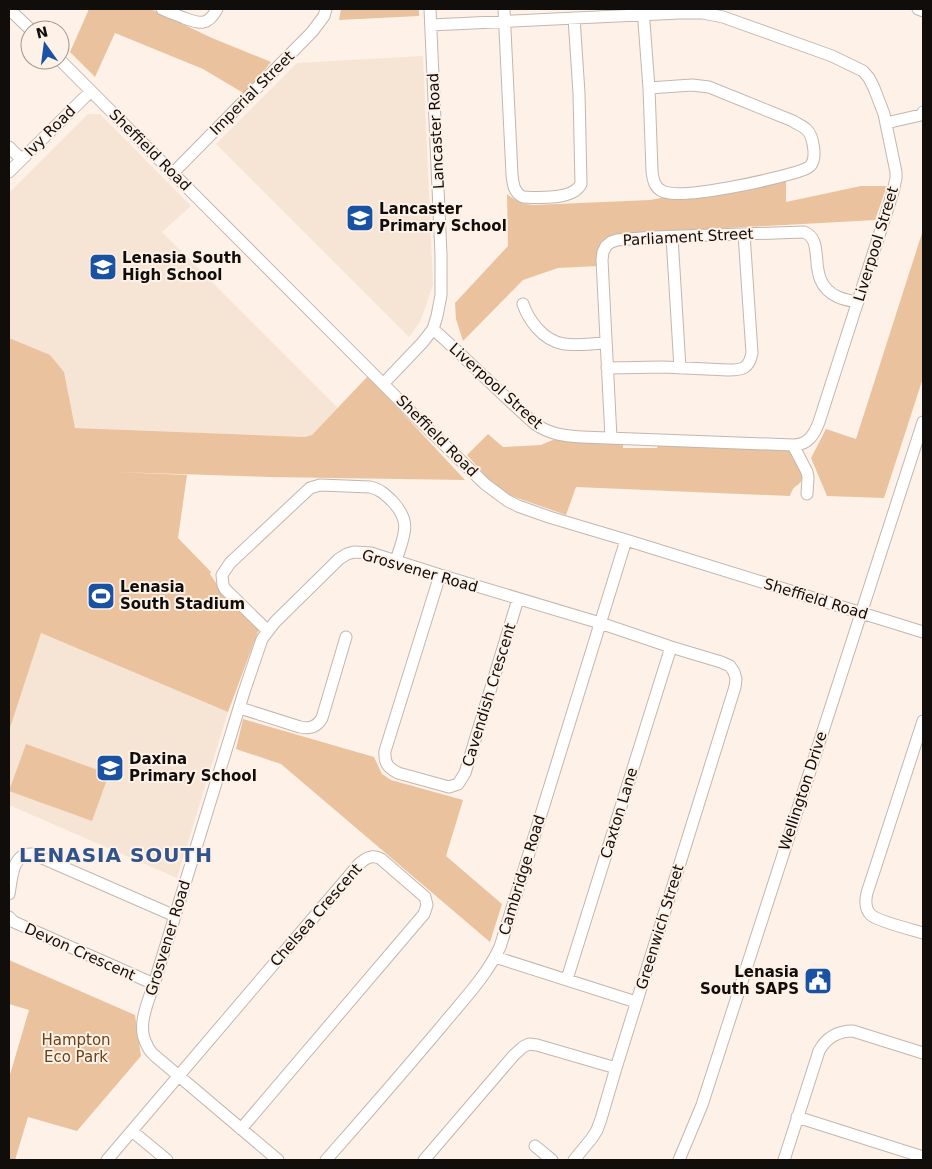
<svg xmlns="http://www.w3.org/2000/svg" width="932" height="1169" font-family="'DejaVu Sans',sans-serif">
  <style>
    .built { fill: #f6e4d5 }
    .green { fill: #ebc29e }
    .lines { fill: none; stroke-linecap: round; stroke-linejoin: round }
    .minor-casing { stroke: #c2b7ae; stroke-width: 13 }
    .minor { stroke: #fff; stroke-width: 11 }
    .labels { text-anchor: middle; stroke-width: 4; stroke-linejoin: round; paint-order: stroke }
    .street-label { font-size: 15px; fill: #100d0a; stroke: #fdf1e8 }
    .poi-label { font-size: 15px; font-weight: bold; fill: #100d0a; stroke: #fdf1e8; text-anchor: start }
    .park-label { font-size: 15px; fill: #6b4117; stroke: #fdf1e8 }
    .district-label { font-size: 20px; font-weight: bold; letter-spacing: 1px; fill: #2f538a; stroke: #fdf1e8 }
  </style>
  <rect width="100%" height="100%" fill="#fdf1e8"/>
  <path class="built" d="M423 56 433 285 420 322 409 337 216 144 297 63Z
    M88 114H100L191 206 162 232 338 408 312 435 305 437 74 428 64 372 9 338V193Z
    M41 633 228 712 177 878 9 805V731Z"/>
  <path class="green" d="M89 9H151L212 38 271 62 245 94 203 69 115 33 95 77 70 52Z
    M341 9H419V16L339 20Z
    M786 181V202L861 186H887L875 220 617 234 605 240 598 266 558 268 523 280 463 341 456 319 455 303 508 246 507 194C516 202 522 204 534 205L650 200 672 196H698L733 193Z
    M923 230V378L884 498 827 496 811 458 826 429 856 439Z
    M9 338 50 355 64 372 75 428 305 437 312 435 368 376 465 480 270 477 117 472 187 475 178 538 211 572 210 574 224 595 259 629 228 712 41 633 9 731Z
    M488 434 503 447 541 445 555 439 623 442V448H657L658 443 788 449C794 453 807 473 802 480 797 488 794 484 790 496L576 487 566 515 509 495 490 481 467 455Z
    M243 719 374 757 382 774 391 780 463 800 446 856 502 904 490 942 281 764 236 749Z
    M26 744 109 774 92 821 9 791Z
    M9 960 135 1015 141 1056 77 1131 28 1117 15 1160H9V1078L29 1010 9 1004Z"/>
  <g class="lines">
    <defs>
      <path id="minor" d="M9 9 31 30
        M162 9C169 12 177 15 184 18 200 24 208 26 217 9
        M504 9 512 175C513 184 514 193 523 197 539 198 573 200 581 184L579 93 574 18
        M643 9 649 88 652 171C653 179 654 187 662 191 682 201 773 179 797 172 802 170 808 169 811 165 817 157 813 136 807 130 803 126 797 124 793 121L709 87 692 85 649 88
        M918 9 923 11
        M431 25 680 13H703L723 17 832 56 863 71 869 78 874 88 884 114 896 172V178L893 192 819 422C814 435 808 445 793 445L582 437C563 436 550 434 535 424 500 393 468 360 433 329
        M60 60 423 424 485 484 508 501 518 506 549 517 626 540 923 632
        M886 123 921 115 923 112
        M9 147 21 159
        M9 172 91 91
        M173 173 312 32 324 16 326 9
        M672 237 680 368
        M523 304C526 313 530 320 537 328 557 351 578 344 606 343
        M607 368 663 367 728 370C742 370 749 369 752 353L744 234
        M383 384 423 342 433 329 437 316 441 295V255L430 9
        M611 438 602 260 603 252 606 246 611 242 617 240 654 237 804 232C828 241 803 281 838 297 845 300 851 301 858 302
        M793 445 807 472 808 477 807 494
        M440 575 385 751C384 763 388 768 398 773L449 787 458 784 465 773 518 599
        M268 631 225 589 223 585 222 575 230 563 310 488 320 485 370 487C380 489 386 495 393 502 413 524 403 536 396 561
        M240 708 300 727C310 729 317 727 322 718L346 637
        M923 721 867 893C865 901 865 909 871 915 877 921 913 930 923 933
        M9 894C12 878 12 852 33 854L175 916
        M9 917 14 922 154 984
        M495 957 636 1002
        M567 979 671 647
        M797 1117 923 1157
        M132 1131 167 1160
        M535 1146 552 1160
        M107 1160 359 864C366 858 372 854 381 859L425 897 427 905 424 914 241 1129
        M278 1160 154 1055C151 1052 148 1049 147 1045 136 1027 148 1002 154 984L244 692 262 639 275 622 339 559 347 554 354 552 371 553 440 575 600 623 671 647 721 662 730 666 734 672 736 679 735 687 616 1068 601 1119 597 1130 592 1138 574 1160
        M326 1160C365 1116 403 1072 441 1027 462 1001 486 977 500 947L626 540
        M424 1160 514 1055 523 1047 529 1044 537 1045 616 1068
        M679 1160 702 1105 923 422
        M784 1160 819 1051C826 1038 838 1031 853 1031L923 1053"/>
    </defs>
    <use href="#minor" class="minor-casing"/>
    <use href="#minor" class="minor"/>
  </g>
  <defs>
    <symbol id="school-square" viewBox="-11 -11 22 22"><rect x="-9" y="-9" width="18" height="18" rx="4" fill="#1a52a3" stroke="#fdf1e8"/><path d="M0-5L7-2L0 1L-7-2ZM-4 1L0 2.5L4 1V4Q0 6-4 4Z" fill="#fff"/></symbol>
    <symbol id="stadium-square" viewBox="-11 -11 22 22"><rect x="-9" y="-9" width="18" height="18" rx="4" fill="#1a52a3" stroke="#fdf1e8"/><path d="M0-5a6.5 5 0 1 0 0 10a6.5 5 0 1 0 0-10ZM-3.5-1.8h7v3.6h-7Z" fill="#fff"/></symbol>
    <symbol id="civic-square" viewBox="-11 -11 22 22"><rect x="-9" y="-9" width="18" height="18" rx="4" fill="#1a52a3" stroke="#fdf1e8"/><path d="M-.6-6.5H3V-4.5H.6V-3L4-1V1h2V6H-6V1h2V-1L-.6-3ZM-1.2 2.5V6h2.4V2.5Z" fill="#fff"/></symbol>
  </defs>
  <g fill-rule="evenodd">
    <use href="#school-square" x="344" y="202" width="32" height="32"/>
    <use href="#school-square" x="87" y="251" width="32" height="32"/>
    <use href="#stadium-square" x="85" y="580" width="32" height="32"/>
    <use href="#school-square" x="94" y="752" width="32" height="32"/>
    <use href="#civic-square" x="802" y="965" width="32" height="32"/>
  </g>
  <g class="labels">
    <g class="street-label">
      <text transform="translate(252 93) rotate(-45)" y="5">Imperial Street</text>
      <text transform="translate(50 131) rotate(-45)" y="5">Ivy Road</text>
      <text transform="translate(436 131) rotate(-93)" y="5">Lancaster Road</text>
      <text transform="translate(150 150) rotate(45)" y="5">Sheffield Road</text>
      <text transform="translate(688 237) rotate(-3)" y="5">Parliament Street</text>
      <text transform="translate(876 244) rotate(-73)" y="5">Liverpool Street</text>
      <text transform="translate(496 386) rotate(42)" y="5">Liverpool Street</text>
      <text transform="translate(437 436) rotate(45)" y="5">Sheffield Road</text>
      <text transform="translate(420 571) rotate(16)" y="5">Grosvener Road</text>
      <text transform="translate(816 599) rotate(17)" y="5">Sheffield Road</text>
      <text transform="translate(489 695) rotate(-73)" y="5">Cavendish Crescent</text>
      <text transform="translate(803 791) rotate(-72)" y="5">Wellington Drive</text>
      <text transform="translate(619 813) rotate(-73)" y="5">Caxton Lane</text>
      <text transform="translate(522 875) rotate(-73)" y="5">Cambridge Road</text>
      <text transform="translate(316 915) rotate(-49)" y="5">Chelsea Crescent</text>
      <text transform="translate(660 927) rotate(-73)" y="5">Greenwich Street</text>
      <text transform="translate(168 938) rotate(-73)" y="5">Grosvener Road</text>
      <text transform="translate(80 952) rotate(24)" y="5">Devon Crescent</text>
    </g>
    <g class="poi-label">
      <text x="379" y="214">Lancaster<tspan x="379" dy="17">Primary School</tspan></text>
      <text x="122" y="263">Lenasia South<tspan x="122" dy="17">High School</tspan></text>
      <text x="120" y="592">Lenasia<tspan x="120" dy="17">South Stadium</tspan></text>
      <text x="129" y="764">Daxina<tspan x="129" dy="17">Primary School</tspan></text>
      <text x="799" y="977" text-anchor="end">Lenasia<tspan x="799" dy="17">South SAPS</tspan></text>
    </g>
    <g class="park-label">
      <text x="76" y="1045">Hampton<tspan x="76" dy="17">Eco Park</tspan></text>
    </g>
    <g class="district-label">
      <text x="116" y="862">LENASIA SOUTH</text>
    </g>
  </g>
  <rect width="932" height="1169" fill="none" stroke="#100d0a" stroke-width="20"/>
  <g transform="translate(45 45) rotate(346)"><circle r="24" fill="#fdf1e8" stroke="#9e968f"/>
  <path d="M0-4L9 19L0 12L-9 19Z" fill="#1a52a3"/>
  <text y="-8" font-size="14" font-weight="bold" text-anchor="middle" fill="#100d0a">N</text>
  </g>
</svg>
